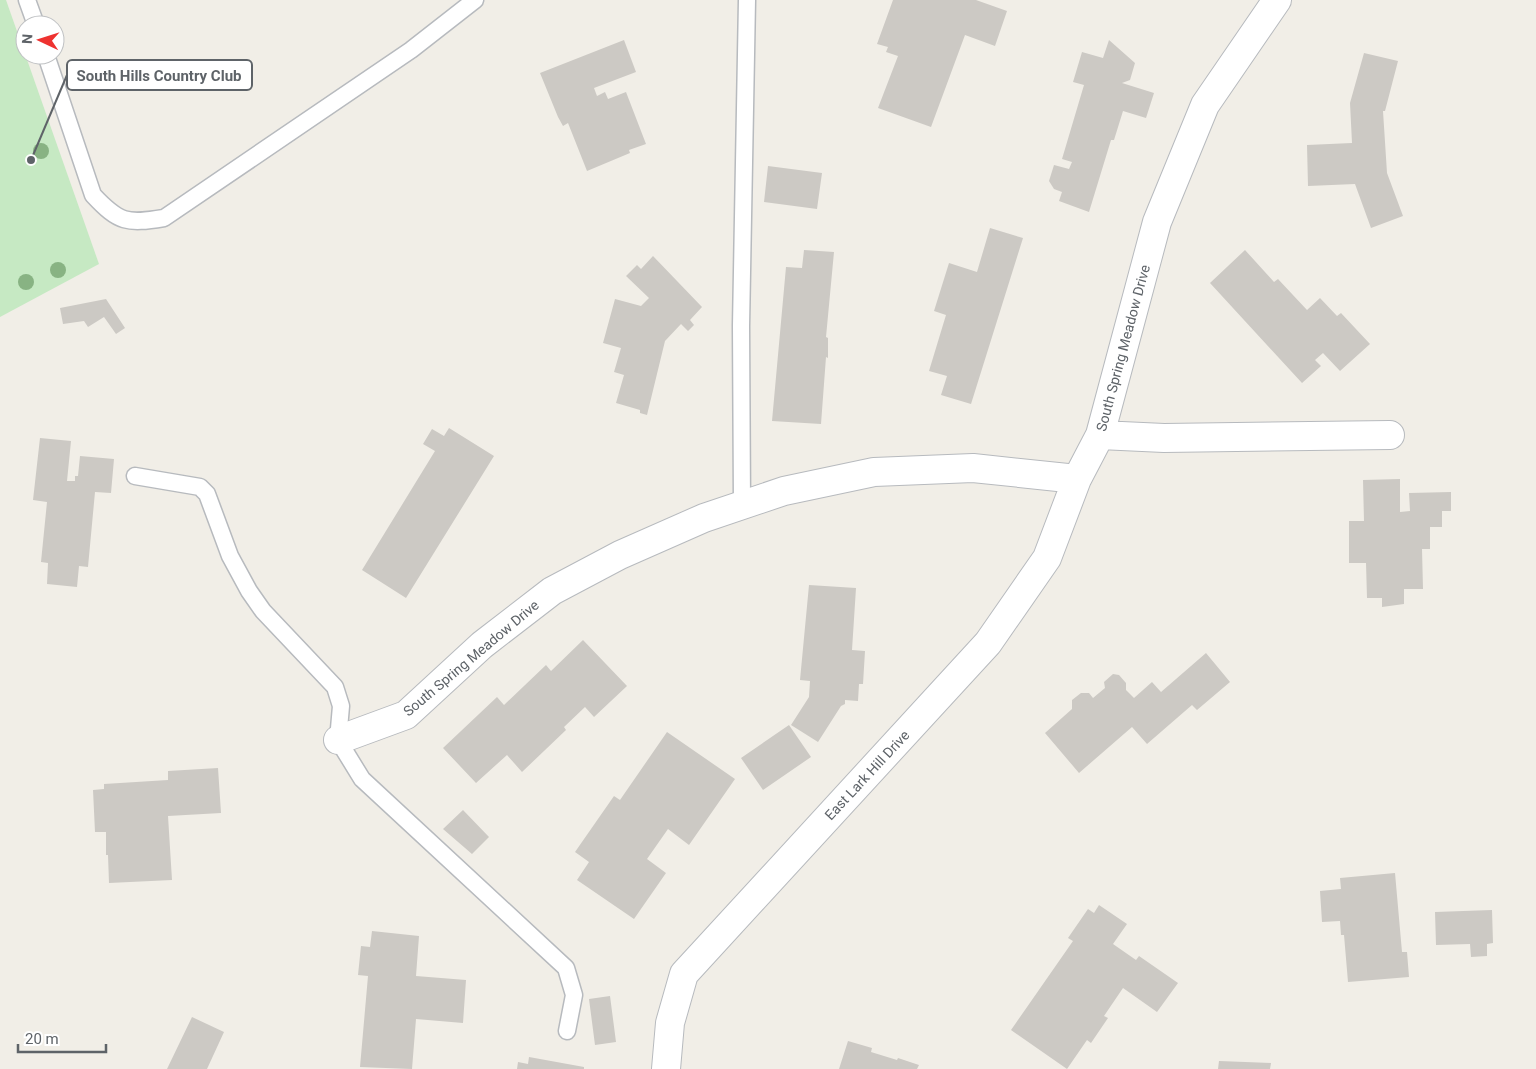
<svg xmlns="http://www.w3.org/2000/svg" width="1536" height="1069" font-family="Roboto,sans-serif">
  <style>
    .green { fill: #c6e9c3 }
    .building { fill: #ccc9c4 }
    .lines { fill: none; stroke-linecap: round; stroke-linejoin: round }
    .service-casing { stroke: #b7babe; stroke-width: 19 }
    .minor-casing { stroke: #b7babe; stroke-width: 30 }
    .service { stroke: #fff; stroke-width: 16 }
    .minor { stroke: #fff; stroke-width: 28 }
    .tree { fill: #88b383 }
    .labels { text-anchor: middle; stroke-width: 4; stroke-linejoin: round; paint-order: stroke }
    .street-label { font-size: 14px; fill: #5e6368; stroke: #fff }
    .leader { fill: none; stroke: #5e6368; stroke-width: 2 }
    .callout-dot { fill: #5e6368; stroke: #fff; stroke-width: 2 }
    .callout { fill: #fff; stroke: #5e6368; stroke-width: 2 }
    .callout-label { font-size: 15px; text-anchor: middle; font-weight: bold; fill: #5e6368 }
  </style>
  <rect width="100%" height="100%" fill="#f1eee7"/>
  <path class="green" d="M0 0H6L99 264 0 317Z"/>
  <path class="building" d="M893 0H976L1007 11 995 46 965 35 931 127 878 108 898 56 886 52 888 47 877 44Z
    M624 40 636 72 594 88 597 96 605 92 608 99 626 92 646 144 629 150 630 153 587 171 568 123 563 126 558 117 540 73Z
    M1109 40 1135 63 1130 80 1122 83 1154 93 1146 118 1123 111 1114 140H1111L1089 212 1059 201 1062 192 1054 189 1049 181 1054 165 1069 169 1072 162 1062 159 1084 85 1073 82 1082 52 1103 58Z
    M1364 53 1398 61 1385 111H1383L1387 173 1403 216 1371 228 1355 184 1308 186 1307 145 1352 143 1350 103Z
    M768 166 822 173 817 209 764 202Z
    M990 228 1023 238 971 404 941 395 947 376 929 371 946 315 934 311 949 263 977 272Z
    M804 250 834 252 826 337 828 338V358L826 357 821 424 772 421 786 267 802 268Z
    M1245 250 1274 282 1278 279 1307 310 1320 298 1337 316 1341 313 1370 344 1340 371 1323 353 1315 360 1321 366 1302 383 1210 283Z
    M653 256 702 307 690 320 694 325 688 331 681 324 665 341 647 415 640 413V410L616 403 624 375 614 372 621 348 603 343 615 299 641 306 649 298 626 276 637 265 641 269Z
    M106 299 125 328 116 334 104 317 88 327 84 321 63 324 60 308Z
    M449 428 494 456 406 598 362 570 435 451 423 444 432 429 444 436Z
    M40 438 71 441 67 481H75V476H78L80 456 114 459 111 493 95 492 88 567 79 566 77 587 47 584 48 563 41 562 47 502 33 500Z
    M1400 479V512L1410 511 1409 493 1451 492V511H1442V527H1430V549H1422L1423 589H1404V604L1382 607V598H1367L1366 563H1349V521H1364L1363 480Z
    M809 585 856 588 852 650 865 651 863 684H859L858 701 845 700V704L841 706 818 742 791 725 809 697 810 681 800 680Z
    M583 640 627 686 594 717 585 707 564 727 566 730 522 772 507 755 476 783 443 748 497 697 504 705 546 665 551 671Z
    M1206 653 1230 682 1197 710 1192 705 1147 744 1132 727 1079 773 1045 733 1072 709V700L1081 693H1089L1093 698 1105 688 1104 682 1113 674 1119 675 1126 683V690L1134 698 1152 682 1161 692Z
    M789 725 811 757 763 790 741 758Z
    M667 732 735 779 689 845 668 829 647 859 666 873 634 919 577 880 589 862 575 852 614 796 620 800Z
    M218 768 221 813 168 816 172 880 109 883 108 855H106V832H95L93 790 104 789V784L168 780V771Z
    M463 810 489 837 472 854 443 829Z
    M1395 873 1402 952H1407L1409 977 1348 982 1344 935H1341L1340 921 1322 922 1320 891 1341 889 1340 878Z
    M1099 905 1127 924 1113 944 1136 960 1139 956 1178 983 1157 1012 1123 988 1104 1016 1108 1018 1091 1043 1087 1040 1067 1069 1011 1030 1073 941 1068 938 1088 909 1094 913Z
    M1492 910 1493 943 1487 944V956L1471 957 1470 944 1436 945 1435 912Z
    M372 931 419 936 416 976 466 980 463 1023 416 1019 412 1069 360 1067 368 976 358 975 361 946 370 947Z
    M610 996 616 1042 595 1045 589 999Z
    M192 1017 224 1032 207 1069H167Z
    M848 1041 872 1048 871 1052 897 1060 898 1058 919 1065 917 1069H839Z
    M529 1057 584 1067V1069H517L518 1062 528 1064Z
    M1219 1061 1271 1063 1270 1069H1218Z"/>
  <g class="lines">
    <defs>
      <path id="service" d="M27 0 36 25
        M46 55 93 195C119 223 127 224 164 218L411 50 475 0
        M135 476 200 487 207 494 230 556 249 591 263 611 335 687 341 706 338 740 362 779 566 968 574 995 567 1031
        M742 505 741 326 747 0"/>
      <path id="minor" d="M1100 435 1164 438 1390 435
        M338 740 406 715 482 645 552 591 620 555 704 518 784 491 874 472 973 468 1077 479 1100 435 1157 222 1205 105 1277 0
        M666 1069 670 1023 684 974 988 643 1047 558 1077 479"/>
    </defs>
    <use href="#service" class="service-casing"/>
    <use href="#minor" class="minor-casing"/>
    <use href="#service" class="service"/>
    <use href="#minor" class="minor"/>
  </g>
  <g class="tree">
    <circle cx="41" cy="151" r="8"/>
    <circle cx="58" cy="270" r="8"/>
    <circle cx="26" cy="282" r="8"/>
  </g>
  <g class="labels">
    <g class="street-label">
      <text transform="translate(1123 348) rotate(-75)" y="5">South Spring Meadow Drive</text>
      <text transform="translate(471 658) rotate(-40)" y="5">South Spring Meadow Drive</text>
      <text transform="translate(867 775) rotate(-47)" y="5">East Lark Hill Drive</text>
    </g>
  </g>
  <path class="leader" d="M31 160L67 75"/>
  <circle class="callout-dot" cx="31" cy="160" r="5"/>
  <rect class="callout" x="67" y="60" width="185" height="30" rx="5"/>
  <g class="callout-label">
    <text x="159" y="81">South Hills Country Club</text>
  </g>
  <g transform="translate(40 40) rotate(274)"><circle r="24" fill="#ffffff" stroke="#bfc1c3"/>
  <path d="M0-4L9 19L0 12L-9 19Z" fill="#ee3230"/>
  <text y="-8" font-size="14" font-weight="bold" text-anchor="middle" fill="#5e6368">N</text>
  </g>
  <path d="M18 1044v8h88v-8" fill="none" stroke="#5e6368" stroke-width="2.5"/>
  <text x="25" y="1044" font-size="15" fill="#5e6368" stroke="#ffffff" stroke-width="4" paint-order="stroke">20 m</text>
</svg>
